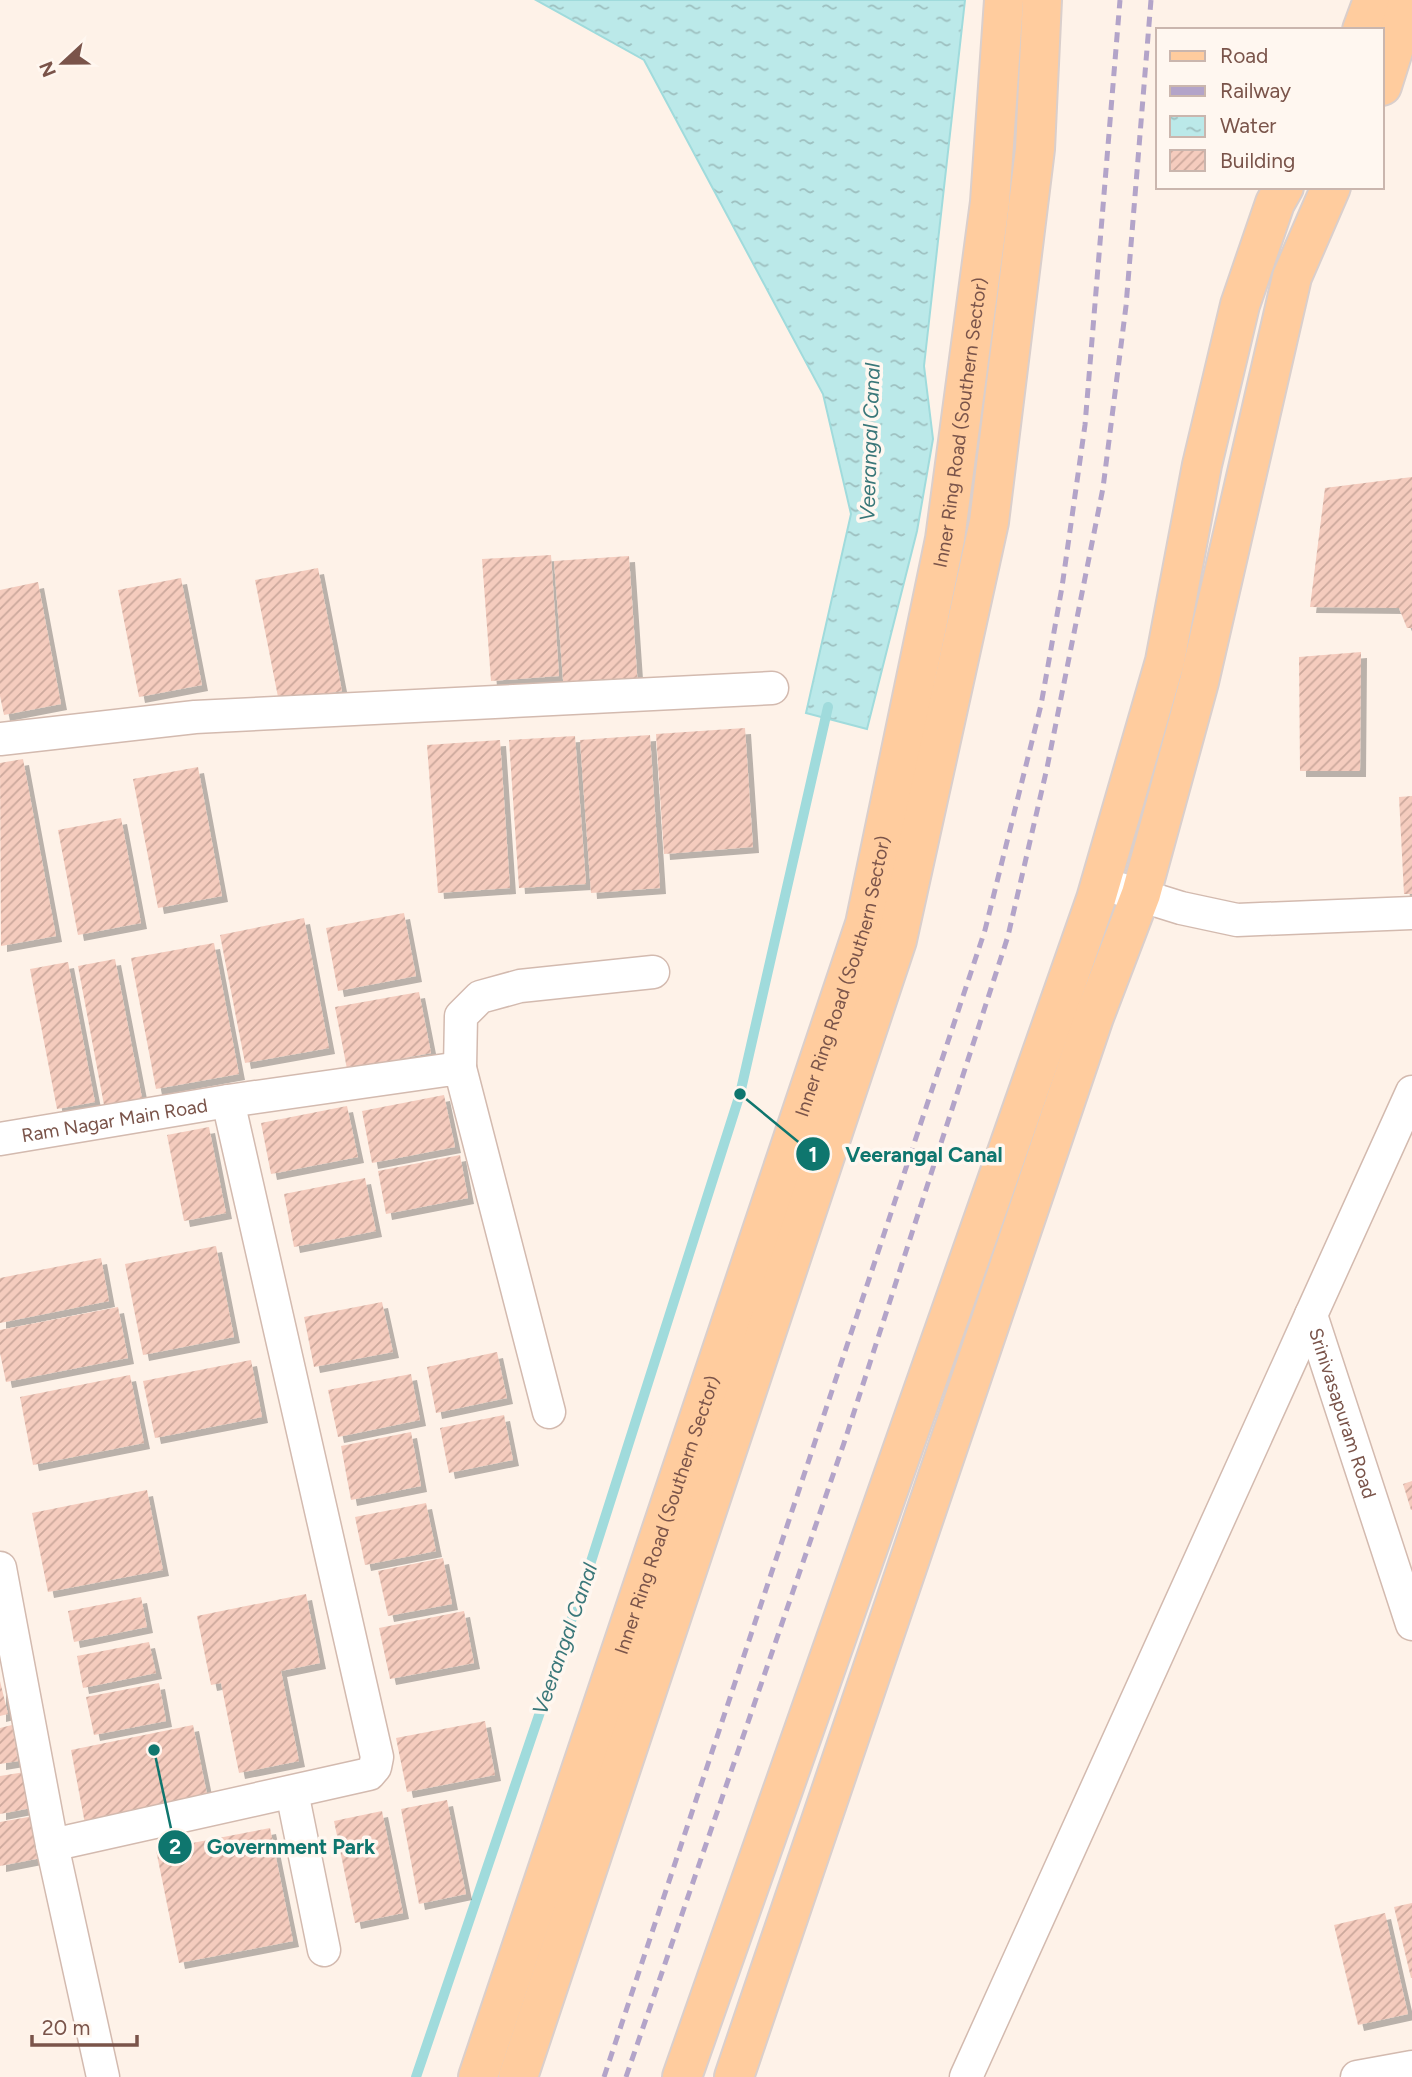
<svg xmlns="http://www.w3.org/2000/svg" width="1412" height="2077" font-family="Figtree,sans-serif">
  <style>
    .water { fill: url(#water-ripples); stroke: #a0dbdc; stroke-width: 2 }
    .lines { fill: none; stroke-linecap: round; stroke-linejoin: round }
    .stream { stroke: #a0dbdc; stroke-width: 10 }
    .building { fill: url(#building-hatch); filter: url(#shadow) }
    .minor-casing { stroke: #d3baaf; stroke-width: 35 }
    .primary-casing { stroke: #dacfcc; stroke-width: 42 }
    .minor { stroke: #fff; stroke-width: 32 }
    .primary { stroke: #ffcc9e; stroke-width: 38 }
    .rail { stroke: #b3a4c9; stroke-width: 5; stroke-dasharray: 10 7; stroke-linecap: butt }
    .labels { text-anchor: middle; stroke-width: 7; stroke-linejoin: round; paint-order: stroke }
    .street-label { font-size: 19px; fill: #7a544a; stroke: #fff7f0 }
    .water-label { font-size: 21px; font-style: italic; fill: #397779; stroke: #fff7f0 }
    .leader { fill: none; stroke: #0f766e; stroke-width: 2.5 }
    .callout-dot { fill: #0f766e; stroke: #fff7f0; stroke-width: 2.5 }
    .mark-label { font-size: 21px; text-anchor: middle; font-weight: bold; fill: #fff }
    .callout-label { font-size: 21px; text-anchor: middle; font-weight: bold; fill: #0f766e; stroke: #fff7f0; stroke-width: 7; stroke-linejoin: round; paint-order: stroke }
  </style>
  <defs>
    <pattern id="water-ripples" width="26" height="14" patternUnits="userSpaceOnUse" patternTransform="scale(1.75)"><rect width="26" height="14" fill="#bbe9e9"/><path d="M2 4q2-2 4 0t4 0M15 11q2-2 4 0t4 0" fill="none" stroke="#9dbfbf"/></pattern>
    <pattern id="building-hatch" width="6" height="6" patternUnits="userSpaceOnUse" patternTransform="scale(1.75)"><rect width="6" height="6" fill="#f5ccbe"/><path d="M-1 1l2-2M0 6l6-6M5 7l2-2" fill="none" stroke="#cba89c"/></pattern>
    <filter id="shadow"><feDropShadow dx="6" dy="6" stdDeviation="0" flood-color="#0004"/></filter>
  </defs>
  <rect width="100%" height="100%" fill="#fef2e8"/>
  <path class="water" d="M536 0H965L924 366 933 439 917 531 867 729 806 713 851 514 823 394 644 60Z"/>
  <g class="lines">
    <path class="stream" d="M416 2077 588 1571 740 1094 828 707"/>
  </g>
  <path class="building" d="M1412 477V628H1407L1399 608 1310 607 1325 488Z
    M551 555 559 676 491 681 482 559Z
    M629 556 638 688 564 693 554 561Z
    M318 568 342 691 279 702 255 580Z
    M181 578 202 685 139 697 118 590Z
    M38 582 61 704 4 715 0 696V590Z
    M1361 652 1360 771H1300L1299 657Z
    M745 728 753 847 664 854 656 734Z
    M650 735 660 888 591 893 580 740Z
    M575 736 586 884 519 888 509 740Z
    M500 740 510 888 438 893 427 745Z
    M23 759 56 936 1 946 0 763Z
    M198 767 222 896 158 908 133 779Z
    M1412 796V894H1404L1399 797Z
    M121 818 141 923 78 935 58 830Z
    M404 913 416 976 338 991 326 928Z
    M304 918 329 1048 245 1063 220 935Z
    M214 943 239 1074 156 1089 131 958Z
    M115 959 142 1098 104 1105 78 966Z
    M68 962 95 1102 57 1109 30 969Z
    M419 992 431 1053 347 1069 335 1007Z
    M444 1095 455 1147 372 1163 362 1111Z
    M347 1106 358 1157 271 1174 261 1123Z
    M209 1127 226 1213 184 1221 167 1135Z
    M460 1155 468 1198 386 1214 378 1171Z
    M365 1178 376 1231 294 1247 284 1194Z
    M216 1246 234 1337 143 1355 125 1264Z
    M101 1258 109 1301 0 1323V1278Z
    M382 1302 393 1352 314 1367 304 1317Z
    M118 1307 128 1358 6 1382 0 1353V1330Z
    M497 1352 507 1398 436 1413 427 1367Z
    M251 1360 262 1417 155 1438 143 1381Z
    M411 1374 420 1420 338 1437 328 1390Z
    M130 1375 144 1443 33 1465 20 1397Z
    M504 1415 513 1460 449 1473 440 1428Z
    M411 1432 421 1486 351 1500 341 1446Z
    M1412 1481V1510H1411L1403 1484Z
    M147 1490 163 1570 48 1592 32 1513Z
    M426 1503 436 1551 365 1565 355 1517Z
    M443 1558 452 1604 388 1616 378 1571Z
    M306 1594 320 1663 281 1671 299 1761 239 1773 221 1683 211 1685 197 1616Z
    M141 1597 147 1627 74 1642 68 1611Z
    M464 1611 474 1663 390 1679 379 1628Z
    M149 1642 156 1673 83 1688 77 1656Z
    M0 1681 8 1714 0 1716Z
    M159 1683 166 1721 94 1735 86 1697Z
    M485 1721 495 1775 407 1792 396 1738Z
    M12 1725 18 1761 0 1764V1728Z
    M193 1725 209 1804 86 1829 71 1750Z
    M25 1772 31 1808 0 1814V1776Z
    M447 1800 466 1894 419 1904 401 1809Z
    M382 1811 403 1913 355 1923 334 1821Z
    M34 1816 41 1858 0 1866V1822Z
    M270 1828 293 1941 179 1963 156 1850Z
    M1412 1903V1978H1411L1394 1907Z
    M1385 1913 1408 2014 1358 2025 1334 1925Z"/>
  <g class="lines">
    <defs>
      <g id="minor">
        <path d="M0 739 195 717 772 688"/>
        <path d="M1120 889 1181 908 1237 920 1412 913"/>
        <path d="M460 1068 461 1016 480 997 520 986 653 972"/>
        <path id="s1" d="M1412 1092 1311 1315 1412 1624"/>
        <path id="s2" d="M0 1139 228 1101 460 1068 549 1412"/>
        <path d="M0 1568 52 1845 369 1774 375 1767 377 1757 228 1101"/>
        <path d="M292 1792 324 1950"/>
        <path d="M52 1845 103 2077"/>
        <path d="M966 2077 1311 1315"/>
        <path d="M1357 2077 1412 2067"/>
      </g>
      <g id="primary">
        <path d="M1362 30 1373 0"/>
        <path d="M1382 86 1409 0"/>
        <path id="s3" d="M478 2077 865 924 945 539 990 202 1004 0"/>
        <path d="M518 2077 897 940 989 522 1035 149 1042 0"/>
        <path d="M682 2077 1096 899 1165 661 1202 465 1240 305 1275 203 1284 187"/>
        <path d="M734 2077 1094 1017 1141 894 1199 682 1292 277 1331 187"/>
      </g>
    </defs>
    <use href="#minor" class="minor-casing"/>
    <use href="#primary" class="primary-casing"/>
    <use href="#minor" class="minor"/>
    <use href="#primary" class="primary"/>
    <path class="rail" d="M604 2077 985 930 1041 705 1062 587 1085 425 1120 0
      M626 2077 844 1443 1008 936 1047 768 1103 488 1126 306 1151 0"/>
  </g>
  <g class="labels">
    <g class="street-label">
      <text dy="7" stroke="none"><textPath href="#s3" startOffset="1727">Inner Ring Road (Southern Sector)</textPath></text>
      <text dy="7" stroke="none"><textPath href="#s3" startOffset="1160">Inner Ring Road (Southern Sector)</textPath></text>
      <text dy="7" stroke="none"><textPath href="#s2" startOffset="116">Ram Nagar Main Road</textPath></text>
      <text dy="7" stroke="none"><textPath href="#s1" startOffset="348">Srinivasapuram Road</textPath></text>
      <text dy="7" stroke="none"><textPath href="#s3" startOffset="593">Inner Ring Road (Southern Sector)</textPath></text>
    </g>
    <g class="water-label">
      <text transform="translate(870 442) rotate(-88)" y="7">Veerangal Canal</text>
      <text transform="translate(565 1639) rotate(-71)" y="7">Veerangal Canal</text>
    </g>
  </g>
  <path class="leader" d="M740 1094L813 1154M154 1750L175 1847"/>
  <g class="callout-dot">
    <circle cx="740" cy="1094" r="7"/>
    <circle cx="154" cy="1750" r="7"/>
    <circle cx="813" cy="1154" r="18"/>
    <circle cx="175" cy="1847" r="18"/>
  </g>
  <g class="mark-label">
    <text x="813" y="1162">1</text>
    <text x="175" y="1854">2</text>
  </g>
  <g class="callout-label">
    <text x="924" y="1162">Veerangal Canal</text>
    <text x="291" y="1854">Government Park</text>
  </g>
  <rect x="1156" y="28" width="228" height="161" fill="#fff7f0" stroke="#cab6ae" stroke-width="2"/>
  <rect x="1170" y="51" width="35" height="10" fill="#ffcc9e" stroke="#cab6ae" stroke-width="2"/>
  <text x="1220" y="63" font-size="21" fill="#7a544a">Road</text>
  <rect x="1170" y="86" width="35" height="10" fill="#b3a4c9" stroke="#cab6ae" stroke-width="2"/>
  <text x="1220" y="98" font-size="21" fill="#7a544a">Railway</text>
  <rect x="1170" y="116" width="35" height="21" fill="url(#water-ripples)" stroke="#cab6ae" stroke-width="2"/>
  <text x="1220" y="133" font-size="21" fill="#7a544a">Water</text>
  <rect x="1170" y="150" width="35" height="21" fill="url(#building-hatch)" stroke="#cab6ae" stroke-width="2"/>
  <text x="1220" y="168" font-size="21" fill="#7a544a">Building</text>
  <g transform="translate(63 63) rotate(248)" stroke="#fff7f0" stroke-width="5" paint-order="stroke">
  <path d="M0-5L12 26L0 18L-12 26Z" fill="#7a544a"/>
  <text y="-10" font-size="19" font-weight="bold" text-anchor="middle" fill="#7a544a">N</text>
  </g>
  <path d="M32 2035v10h105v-10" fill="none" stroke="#7a544a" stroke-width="3.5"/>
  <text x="42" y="2035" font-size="21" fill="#7a544a" stroke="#fff7f0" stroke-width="5" paint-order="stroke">20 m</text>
</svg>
